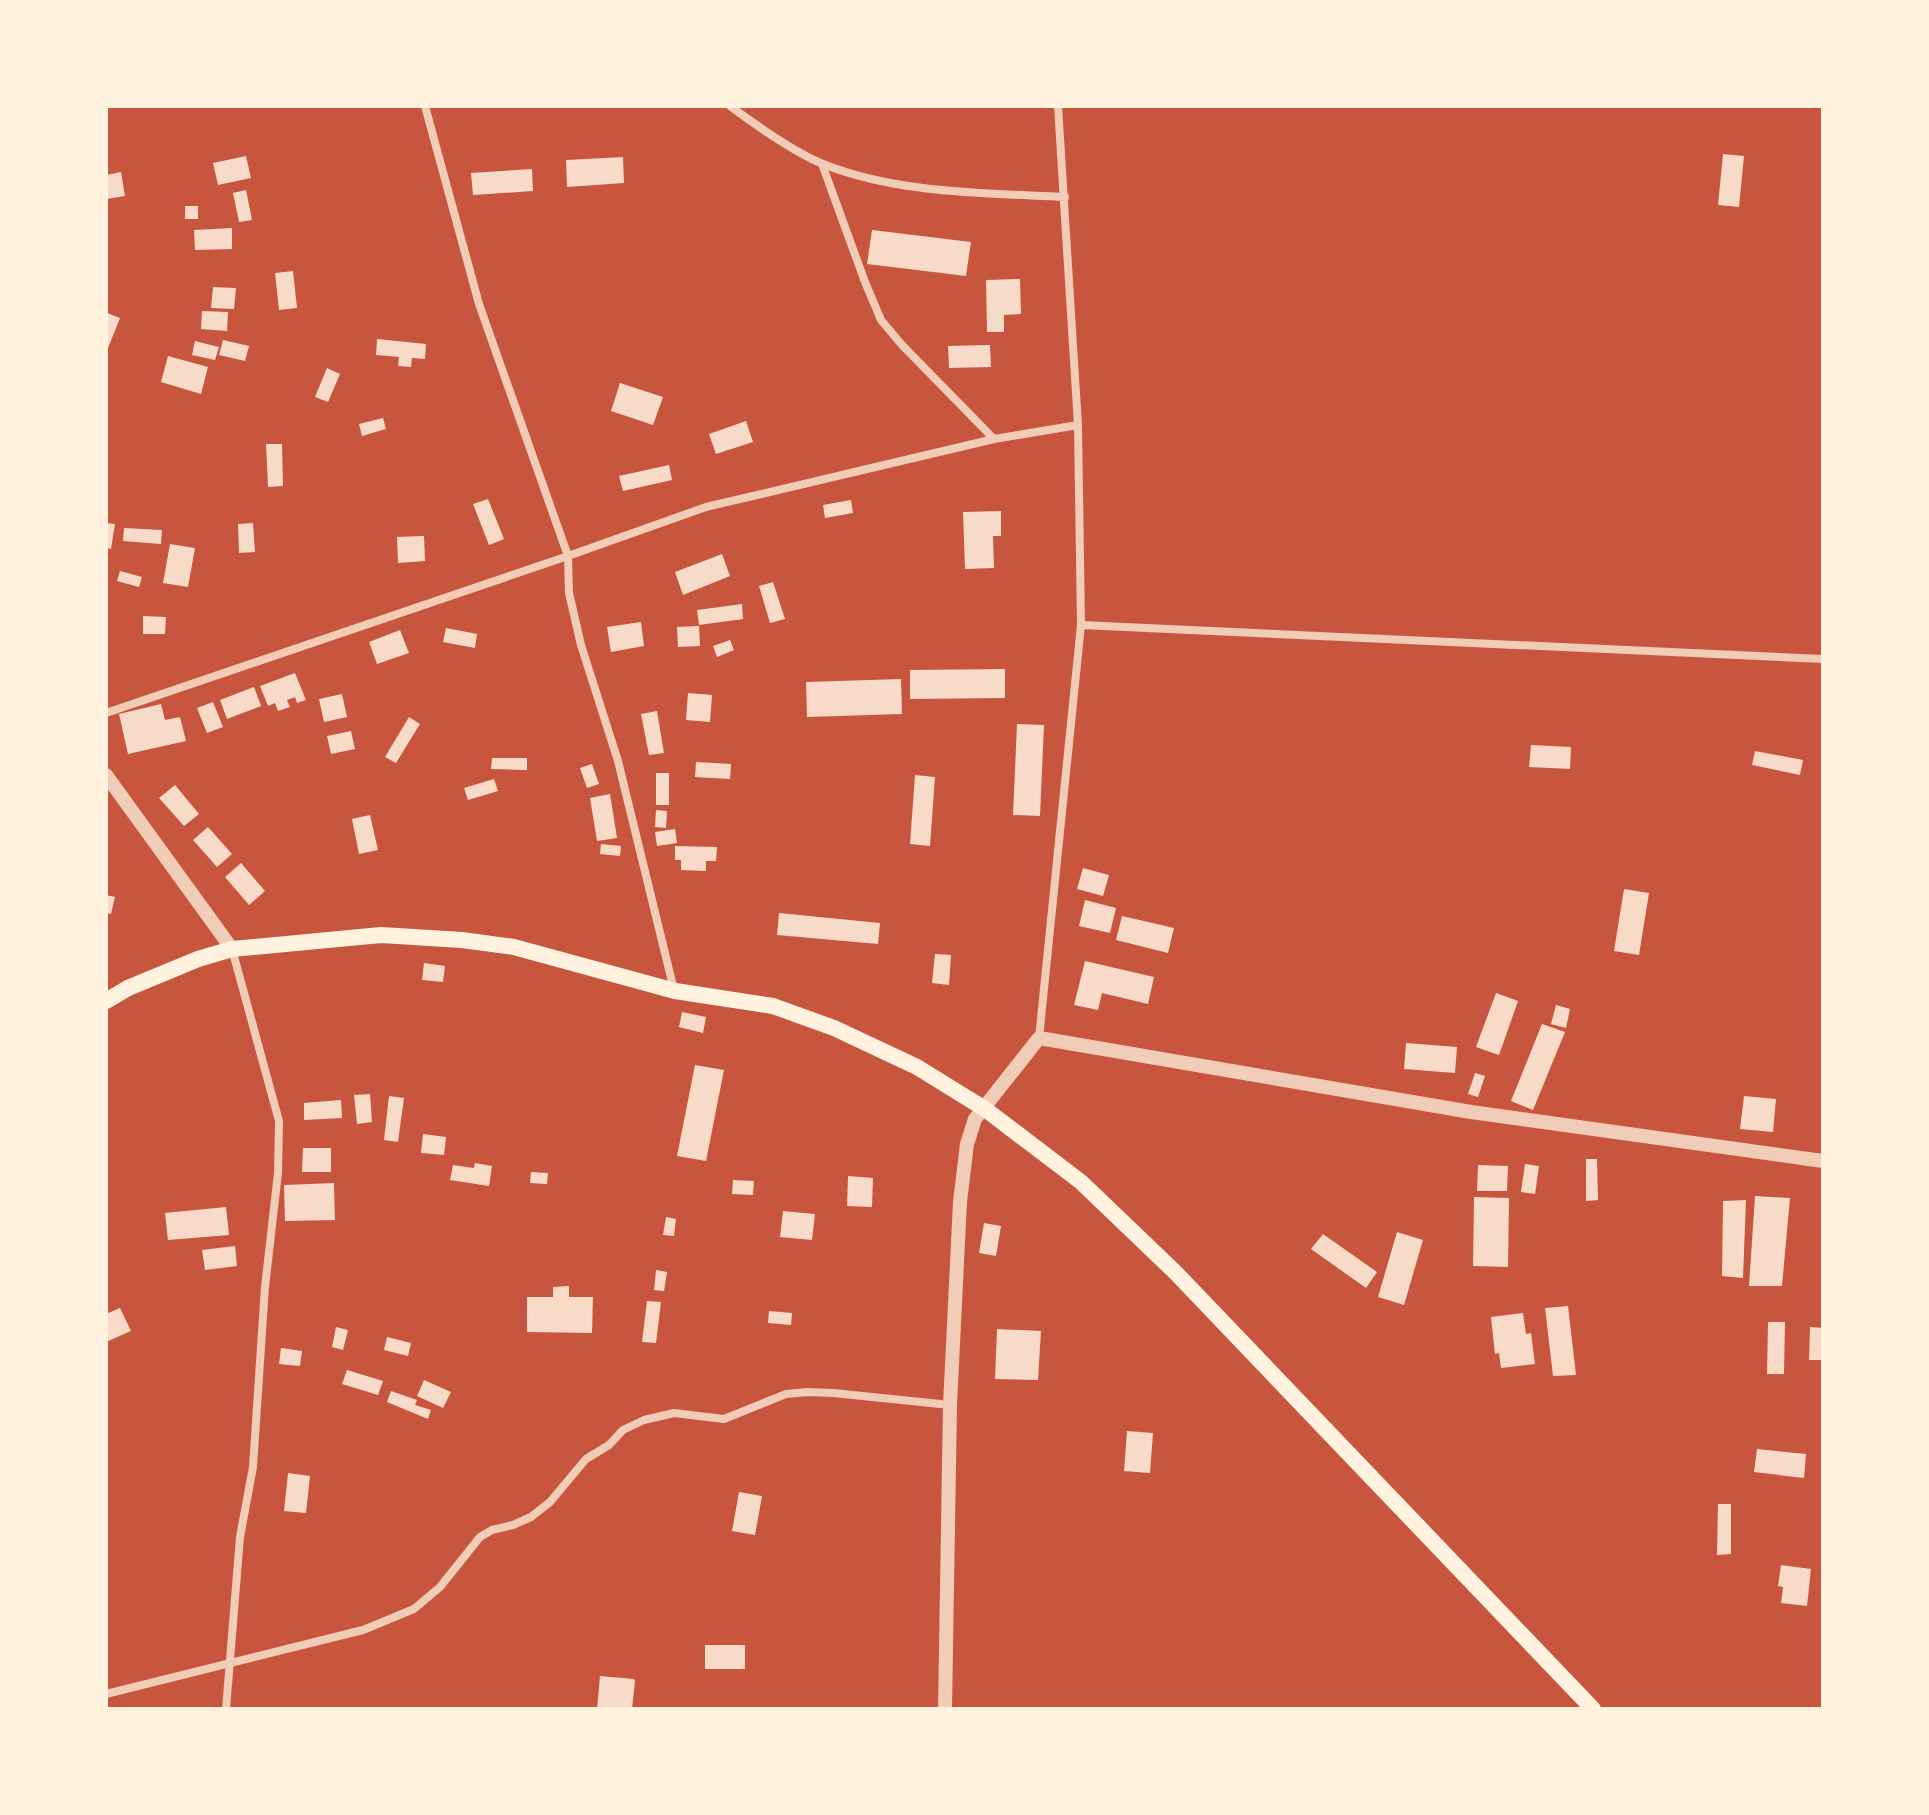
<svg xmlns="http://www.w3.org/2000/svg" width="1929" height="1815" font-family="Overpass,sans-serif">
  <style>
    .building { fill: #f7dbc8 }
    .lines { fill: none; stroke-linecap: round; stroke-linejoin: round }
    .minor { stroke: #f1ccb7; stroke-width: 8 }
    .tertiary { stroke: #f1ccb7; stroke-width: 14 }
    .primary { stroke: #fff3e0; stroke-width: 16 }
  </style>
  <rect width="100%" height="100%" fill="#c8553d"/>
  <path class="building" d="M1723 154 1744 156 1739 207 1718 205Z
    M246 156 251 178 218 185 213 163Z
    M623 157 624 183 567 187 566 160Z
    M532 169 533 191 473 195 471 173Z
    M121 172 125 196 106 199V175Z
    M246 190 252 220 239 222 233 193Z
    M185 206H198V219H185Z
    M232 228V249L195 250 194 230Z
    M872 230 971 242 966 276 867 264Z
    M293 271 297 308 279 310 275 273Z
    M1020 279 1021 314 1004 315V332H987L986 280Z
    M213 287 236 288 234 309 211 308Z
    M202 311 228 312 227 331 201 329Z
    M107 313 120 318 106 353V316Z
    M377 339 426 344 425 359 412 358 411 367 398 366 399 357 376 355Z
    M223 340 249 346 245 361 219 355Z
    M195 341 219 347 215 360 192 355Z
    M990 345 991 367 949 368 948 346Z
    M168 356 208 367 201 394 161 382Z
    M327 368 340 374 328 402 315 397Z
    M620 383 663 397 653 425 611 411Z
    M383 418 386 429 362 436 359 424Z
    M746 421 753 442 716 454 709 434Z
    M266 444H282L283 486 268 487Z
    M669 465 672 480 623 491 619 476Z
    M488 499 504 539 489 545 473 504Z
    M851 500 853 513 825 518 823 505Z
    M1001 511V536H993L994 568 965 569 963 512Z
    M106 523 115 524 111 549 106 548Z
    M253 523 255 552 239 553 238 524Z
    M124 528 162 530 161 544 123 541Z
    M424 536 425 561 398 563 397 537Z
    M170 544 195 548 188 587 163 583Z
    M722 554 730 576 683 595 675 572Z
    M120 571 142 577 139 587 117 581Z
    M773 582 785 619 770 623 759 586Z
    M742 604 743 619 699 625 697 610Z
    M143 616 166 617 165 634H143Z
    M641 622 644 646 611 652 607 627Z
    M699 626 700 646 678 647 677 627Z
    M446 628 477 634 475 648 443 642Z
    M400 630 409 653 377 664 369 642Z
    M730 640 734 650 717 657 713 646Z
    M1005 669V698L910 699V670Z
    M295 673 306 700 297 703 295 697 287 700 290 707 278 711 275 703 268 706 260 686Z
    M901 679 902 714 807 717 806 682Z
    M254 687 261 706 227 719 220 700Z
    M688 693 712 695 710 722 686 720Z
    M342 694 347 717 324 722 319 699Z
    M213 702 223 727 207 733 197 708Z
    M161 704 165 720 180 717 186 741 128 754 119 714Z
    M657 711 664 753 649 755 641 714Z
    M409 717 420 724 396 763 385 757Z
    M1017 724 1044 725 1040 816 1013 815Z
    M351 731 355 749 331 754 327 736Z
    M1531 745 1571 747 1570 769 1529 767Z
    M1755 751 1803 760 1800 775 1752 765Z
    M492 758H527V770L491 769Z
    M696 762 731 764 730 779 695 777Z
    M592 764 599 784 587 788 580 768Z
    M656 773H669V805H656Z
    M915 775 935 777 930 846 910 844Z
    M494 779 498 791 468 800 464 788Z
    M175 785 199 814 184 826 159 798Z
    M610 794 617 838 597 841 590 798Z
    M656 810 667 811 666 828 655 827Z
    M370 815 378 850 359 854 352 819Z
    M208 827 232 854 217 867 193 840Z
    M675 829 677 843 657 846 655 832Z
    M601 844 621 846 620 856 600 854Z
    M675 846 717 847 716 861H706V871L681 870V860H675Z
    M241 863 265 891 249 905 225 877Z
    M1083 868 1109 875 1103 896 1077 889Z
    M1624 889 1649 893 1639 955 1614 951Z
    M106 895 115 897 111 914 106 913Z
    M1085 900 1116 908 1110 933 1079 926Z
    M779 913 880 923 878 944 777 935Z
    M1122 916 1174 928 1168 953 1116 940Z
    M935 954 951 955 949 985 932 983Z
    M1085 961 1154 977 1148 1004 1102 993 1098 1010 1074 1005Z
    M424 963 445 966 443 982 422 980Z
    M1496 993 1518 1001 1499 1055 1476 1047Z
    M1556 1005 1570 1009 1566 1028 1551 1024Z
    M682 1012 706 1017 703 1033 679 1027Z
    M1542 1024 1565 1032 1533 1110 1511 1101Z
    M1406 1043 1457 1047 1455 1073 1404 1069Z
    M695 1065 724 1070 706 1161 677 1156Z
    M1475 1073 1485 1076 1478 1097 1468 1094Z
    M370 1094 372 1122 357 1124 354 1095Z
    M389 1096 404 1098 398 1142 384 1140Z
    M1744 1096 1776 1099 1773 1132 1740 1129Z
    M341 1100 342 1118 304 1120V1103Z
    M423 1134 446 1137 444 1155 421 1153Z
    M303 1148H331V1172H302Z
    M1586 1159H1597L1598 1200 1586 1201Z
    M475 1163 492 1166 489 1186 450 1180 453 1165 474 1168Z
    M1525 1164 1539 1166 1535 1194 1521 1192Z
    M1478 1165 1508 1166 1507 1191H1477Z
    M531 1172 548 1173 547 1184 530 1183Z
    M848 1176 873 1178 872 1207 847 1206Z
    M733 1180 754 1181 753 1195 732 1194Z
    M334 1183 335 1220 285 1221 284 1185Z
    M1755 1196 1790 1198 1782 1286H1749Z
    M1474 1197 1509 1198 1508 1267 1473 1266Z
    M1746 1200 1743 1278 1722 1276 1723 1201Z
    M226 1207 229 1235 168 1240 165 1213Z
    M783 1211 815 1214 812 1240 780 1237Z
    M666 1217 676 1219 674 1236 663 1235Z
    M984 1223 1001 1226 996 1256 979 1253Z
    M1397 1232 1423 1240 1404 1305 1378 1297Z
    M1323 1234 1377 1272 1366 1288 1311 1249Z
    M235 1246 237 1266 205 1270 202 1250Z
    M656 1270 667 1272 664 1291 654 1290Z
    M569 1286V1297H593L592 1333 527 1332V1297H553V1287Z
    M647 1301 661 1302 656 1343 642 1342Z
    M1568 1306 1576 1375 1553 1376 1545 1308Z
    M120 1308 131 1331 106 1342V1314Z
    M769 1311 792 1313 791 1325 768 1323Z
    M1523 1313 1526 1334 1531 1333 1535 1364 1501 1368 1499 1353 1495 1354 1491 1317Z
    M1768 1322H1785L1784 1374H1767Z
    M336 1327 348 1330 343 1350 332 1347Z
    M1810 1327 1823 1328V1360H1809Z
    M997 1329 1041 1331 1038 1380 995 1379Z
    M387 1337 411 1343 408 1356 384 1350Z
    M281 1348 302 1351 300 1366 279 1364Z
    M347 1370 383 1381 378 1395 342 1384Z
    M424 1380 451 1392 443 1408 417 1396Z
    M391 1391 417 1400 415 1405 431 1410 428 1419 387 1402Z
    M1127 1431 1153 1433 1150 1473 1124 1471Z
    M1757 1449 1806 1454 1804 1478 1754 1472Z
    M288 1473 310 1476 306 1513 284 1511Z
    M739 1492 762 1496 755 1535 732 1531Z
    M1718 1504H1731V1554L1717 1555Z
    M1781 1565 1811 1569 1807 1606 1781 1603 1783 1587 1778 1586Z
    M705 1645H745V1669H705Z
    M600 1676 634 1679 635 1681 632 1709H597Z"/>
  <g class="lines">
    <path class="minor" d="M425 106 479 304 568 556 569 593 581 645 618 761 674 990
      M730 106C757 126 792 151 823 164 899 194 985 193 1065 197
      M822 164 865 282 881 320 902 345 994 439
      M1081 625 1823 659
      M106 713 568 556 706 507 994 439 1078 425
      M1039 1038 1081 625 1078 425 1058 106
      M106 1694 363 1630 414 1609 440 1587 480 1537 492 1530 513 1525 531 1517 550 1502 586 1459 609 1445 623 1430 644 1420 674 1413 724 1419 786 1394 807 1392 833 1393 950 1405
      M226 1709 240 1537 253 1467 265 1287 278 1173 279 1121 232 949"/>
    <path class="tertiary" d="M106 775 232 949
      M945 1709 950 1405 960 1202 967 1144 975 1119 1039 1038 1471 1112 1823 1161"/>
    <path class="primary" d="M106 1001 128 988 198 959 232 949 381 935 462 940 514 947 675 991 773 1006 834 1028 917 1067 985 1109 1081 1182 1175 1272 1593 1709"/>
  </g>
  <rect width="1929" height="1815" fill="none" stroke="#fff3e0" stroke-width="216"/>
</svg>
